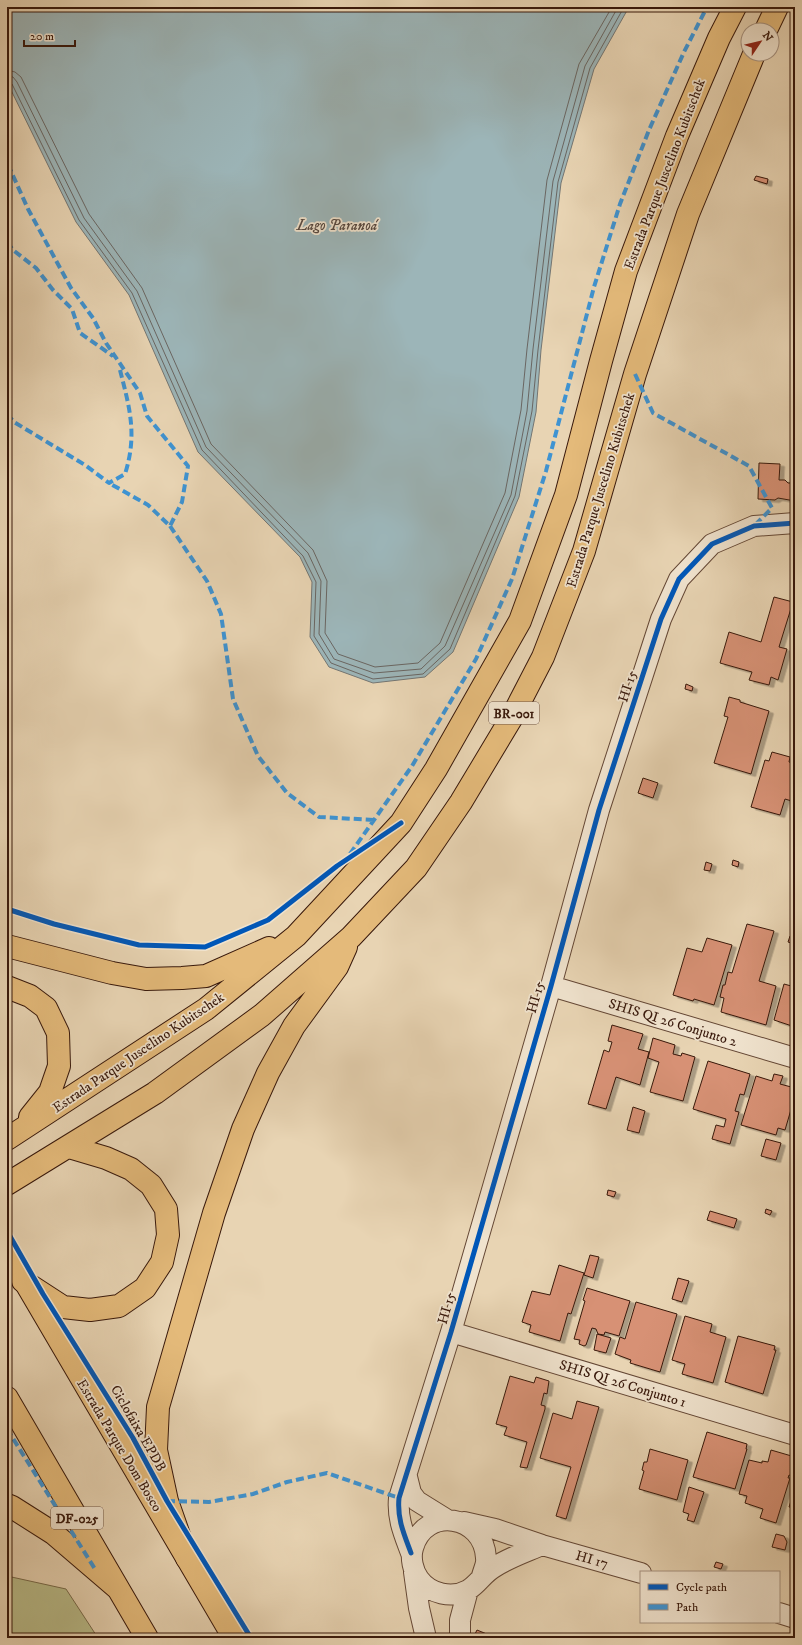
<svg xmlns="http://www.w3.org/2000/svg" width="802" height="1645" font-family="'IM FELL DW Pica',serif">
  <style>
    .green { fill: #b9bc8a; stroke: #786a4a }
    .water { fill: #9cb5b8; stroke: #747673 }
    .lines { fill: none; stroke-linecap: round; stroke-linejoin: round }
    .shore { stroke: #6a6662; stroke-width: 1 }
    .building { fill: #d79174; stroke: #38180b; filter: url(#shadow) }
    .minor-casing { stroke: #644735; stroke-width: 22 }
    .major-casing { stroke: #38180b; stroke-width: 24 }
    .highway-casing { stroke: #38180b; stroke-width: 24 }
    .minor { stroke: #f0e3ce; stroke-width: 20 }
    .major { stroke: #e4ba7a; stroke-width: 22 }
    .highway { stroke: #e4ba7a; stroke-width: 22 }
    .quiet { stroke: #3e93d2; stroke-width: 4; stroke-dasharray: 8 4; stroke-linecap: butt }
    .cycleway-casing { stroke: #f0e3ce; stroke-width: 8 }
    .cycleway { stroke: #0057b8; stroke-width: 5 }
    .labels { text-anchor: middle; stroke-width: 3.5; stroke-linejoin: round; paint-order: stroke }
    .shield { fill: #f0e3ce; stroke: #6f5546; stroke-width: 1 }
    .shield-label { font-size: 13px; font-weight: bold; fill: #38180b }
    .street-label { font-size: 14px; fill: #38180b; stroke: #f0e3ce }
    .water-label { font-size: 15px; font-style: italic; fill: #56473f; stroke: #f0e3ce }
  </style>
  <defs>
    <filter id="shadow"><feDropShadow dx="4.5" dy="2.5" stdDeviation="0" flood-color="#0004"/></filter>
  </defs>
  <rect width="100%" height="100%" fill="#e8d4b3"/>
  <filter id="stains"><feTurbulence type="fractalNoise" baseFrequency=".005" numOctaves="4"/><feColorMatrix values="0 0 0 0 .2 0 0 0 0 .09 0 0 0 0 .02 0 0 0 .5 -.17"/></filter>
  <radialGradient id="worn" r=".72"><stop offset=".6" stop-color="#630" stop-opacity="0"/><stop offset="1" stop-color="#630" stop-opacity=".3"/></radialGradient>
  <path class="green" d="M7 1576 66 1589 98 1638H7Z"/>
  <path class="water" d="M7 7H629L594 69 561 183 541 350 536 412 519 497 453 652 425 677 373 683 329 667 310 637 312 582 300 557 198 452 129 295 76 222 7 82Z"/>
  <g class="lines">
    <path class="shore" d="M7 70 15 72 21 77 89 214 142 288 211 444 313 550 327 581 325 633 338 654 375 667 418 663 440 643 505 493 521 410 527 349 547 180 579 64 612 7
      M7 76 13 77 17 82 84 218 137 291 206 447 308 553 321 581 319 634 334 659 374 673 421 669 445 646 511 495 527 411 533 349 553 181 585 66 618 7
      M7 81 12 84 79 220 132 293 202 450 303 556 316 582 314 636 331 663 373 679 423 674 450 649 515 496 532 411 538 350 558 182 590 68 624 7"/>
  </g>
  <path class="building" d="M756 176 768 179 767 184 754 180Z
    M759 463 780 464 779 480H785L788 483H795V501L778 498 775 500 758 499Z
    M774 597 793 602 779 647 787 649 778 680 771 677 769 685 749 680 752 672 720 663 729 632 761 642Z
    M686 684 693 687 692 691 685 689Z
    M729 697 740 700V702L769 711 751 774 714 763 728 717 724 716Z
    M772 752 790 757 789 762 795 764V802L785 799 780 815 751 807 765 760 769 761Z
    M643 778 658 783 653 798 638 793Z
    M733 860 739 862 738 867 732 865Z
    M706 862 712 864 710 871 704 870Z
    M747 924 774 931 759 981 776 986 766 1025 721 1012 724 998 720 997 723 985H725L728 972 732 973Z
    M790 936 795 938 794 944 788 942Z
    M707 938 732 945 714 1005 694 999 693 1001 673 995 687 948 702 952Z
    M784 984 795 987V1027L774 1020Z
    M612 1025 643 1034 638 1049 649 1052 640 1085 616 1077 606 1109 588 1104 604 1050 609 1052 612 1042 608 1041Z
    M653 1038 675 1045 673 1054 681 1056 682 1053 695 1057 683 1101 650 1092 659 1062 648 1058Z
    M708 1061 750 1074 744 1095 740 1094 735 1111 739 1112 730 1144 712 1139 716 1125 724 1127 726 1119 693 1109Z
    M774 1074 783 1076 780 1084 795 1088V1096L785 1130 778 1128 776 1135 741 1125 756 1076 772 1081Z
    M633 1107 645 1111 639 1133 627 1130Z
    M795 1123V1138L791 1136Z
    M766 1139 781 1143 776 1160 761 1156Z
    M608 1190 616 1192 614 1197 607 1195Z
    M766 1209 772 1211 770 1215 765 1213Z
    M710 1211 737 1219 734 1228 707 1220Z
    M590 1255 599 1257 593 1278 584 1275Z
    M559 1265 584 1273 571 1314 568 1313 560 1341 529 1332 531 1325 522 1322 532 1291 550 1295Z
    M678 1278 689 1281 682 1302 672 1299Z
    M587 1288 630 1301 619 1336 605 1332 604 1335 598 1334 596 1329 592 1328 586 1345 584 1346 579 1344 580 1340 574 1339 585 1301 583 1300Z
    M636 1302 677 1314 660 1372 630 1363 631 1360 615 1354 620 1337 625 1339Z
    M685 1316 712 1324 710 1332 726 1337 713 1383 682 1374 685 1364 672 1360Z
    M597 1334 611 1338 606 1353 594 1350Z
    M738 1336 775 1346 774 1350H776L763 1394 725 1382Z
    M510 1376 534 1383 536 1377 549 1381 547 1394 544 1393 541 1405 545 1406V1409L527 1468 520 1467 527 1442 504 1435 507 1427 496 1424Z
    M577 1401 599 1407 566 1519 556 1516 571 1467 540 1458 553 1413 572 1419Z
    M707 1432 747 1444 746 1449H747L735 1489 693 1477Z
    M650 1449 688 1460 677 1500 639 1489 644 1471 642 1470 644 1462H647Z
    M771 1450 795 1457V1468L793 1476 789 1475 788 1478H790L776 1523 760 1518 763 1509 745 1503 747 1496 739 1494 749 1460 762 1463V1461L768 1462Z
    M689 1487 704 1492 694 1522 687 1520 689 1514 683 1512Z
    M795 1488V1508L789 1507Z
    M776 1534 784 1536 787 1542 785 1550 772 1547Z
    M716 1562 723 1564 721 1569 714 1567Z
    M477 1630 494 1637 493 1638H473Z"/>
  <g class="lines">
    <defs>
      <path id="minor" d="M551 986 795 1058
        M451 1332 795 1435
        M407 1477 411 1493 417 1501 446 1519
        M464 1522 495 1529 542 1545 641 1573
        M411 1553C404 1534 397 1519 399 1498L451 1332 551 986 599 810 661 619 679 579 712 544 754 526 795 523
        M414 1572 419 1608 426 1638
        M482 1576C483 1571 487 1564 486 1558 484 1515 425 1505 413 1548 410 1558 413 1571 419 1579 430 1594 452 1599 468 1590 478 1584 483 1574 493 1568 508 1558 526 1552 542 1545
        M779 1613 795 1618
        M460 1638V1620L468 1590"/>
      <path id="major" d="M7 1251 234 1638
        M7 1398 147 1638"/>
      <path id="highway" d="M766 30 777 7
        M7 946 112 973 146 979 182 978 206 976 269 948
        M7 987 30 996 46 1008 58 1033 59 1066 50 1092 30 1117
        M7 1139 206 1009 296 936 401 823 436 769 520 621 566 495 601 361 626 271 677 136 719 38 735 7
        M7 1184 155 1093 262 1015 351 937 416 868 461 802 512 717 543 657 584 551 635 374 688 214 754 54
        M23 1281 63 1307 90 1310 119 1306 145 1288 162 1262 168 1235 166 1209 151 1185 131 1169 106 1158 69 1147
        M7 1505 12 1507 53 1533 116 1587
        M187 1558 167 1501 156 1450 158 1407 214 1213 243 1129 268 1073 294 1026 337 967 346 947"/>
    </defs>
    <use href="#minor" class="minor-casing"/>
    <use href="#major" class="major-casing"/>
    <use href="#highway" class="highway-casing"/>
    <use href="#minor" class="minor"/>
    <use href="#major" class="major"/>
    <use href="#highway" class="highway"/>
    <path class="quiet" d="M7 165 10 169 28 209 71 288 93 318 106 343 140 393 147 416 188 466 182 502 170 526 148 505 109 483
      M7 242 13 250 36 268 53 290 72 309 80 333 113 356
      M635 374 653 413 749 466 772 508 754 526
      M7 414 14 422 85 465 109 483 125 474C138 433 129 406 119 366
      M170 526 207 581 221 614 233 699 258 756 287 793 319 817 375 820
      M350 854 412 766 476 659 512 579 546 471 594 287 620 204 649 130 684 52 707 7
      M7 1429 95 1569
      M167 1501 209 1502 253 1494 287 1482 327 1473 399 1498"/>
    <defs>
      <path id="cycleway" d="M7 909 54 924 139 945 205 947 268 920 337 866 401 823
        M7 1231 43 1294 133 1438 167 1501 251 1638
        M411 1553C404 1534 397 1519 399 1498L451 1332 551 986 599 810 661 619 679 579 712 544 754 526 795 523"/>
    </defs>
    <use href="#cycleway" class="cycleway-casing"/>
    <use href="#cycleway" class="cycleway"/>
  </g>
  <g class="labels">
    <g class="shield">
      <rect x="489" y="702" width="50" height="22" rx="3"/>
      <rect x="51" y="1507" width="52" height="22" rx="3"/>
    </g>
    <g class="shield-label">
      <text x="514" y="718">BR-001</text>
      <text x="77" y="1523">DF-025</text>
    </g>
    <g class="street-label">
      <text transform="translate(664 174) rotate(-69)" y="5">Estrada Parque Juscelino Kubitschek</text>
      <text transform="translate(600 490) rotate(-73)" y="5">Estrada Parque Juscelino Kubitschek</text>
      <text transform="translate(627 686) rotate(-72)" y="5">HI 15</text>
      <text transform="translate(535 997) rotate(-74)" y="5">HI 15</text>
      <text transform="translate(673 1022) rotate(17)" y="5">SHIS QI 26 Conjunto 2</text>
      <text transform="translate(138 1052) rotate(-34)" y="5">Estrada Parque Juscelino Kubitschek</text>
      <text transform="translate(446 1308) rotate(-74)" y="5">HI 15</text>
      <text transform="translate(623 1383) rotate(17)" y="5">SHIS QI 26 Conjunto 1</text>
      <text transform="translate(139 1428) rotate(60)" y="5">Ciclofaixa EPDB</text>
      <text transform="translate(120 1445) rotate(59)" y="5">Estrada Parque Dom Bosco</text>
      <text transform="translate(592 1559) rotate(16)" y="5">HI 17</text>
    </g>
    <g class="water-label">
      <text x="337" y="230">Lago Paranoá</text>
    </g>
  </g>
  <rect width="802" height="1645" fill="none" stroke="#e8d4b3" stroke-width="24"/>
  <rect x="8" y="8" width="786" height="1629" fill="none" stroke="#38180b" stroke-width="2"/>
  <rect x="12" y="12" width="778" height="1621" fill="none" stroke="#38180b"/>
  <rect x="640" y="1571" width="140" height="52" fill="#f0e3ce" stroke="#a69280"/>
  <rect x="648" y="1584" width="20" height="6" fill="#0057b8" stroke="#a69280"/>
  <text x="676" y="1591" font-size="12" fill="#38180b">Cycle path</text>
  <rect x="648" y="1604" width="20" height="6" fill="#3e93d2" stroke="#a69280"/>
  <text x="676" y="1611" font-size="12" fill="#38180b">Path</text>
  <g transform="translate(760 42) rotate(55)"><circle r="19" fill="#f0e3ce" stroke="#a69280"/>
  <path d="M0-3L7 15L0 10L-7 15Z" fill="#8f2418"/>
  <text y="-6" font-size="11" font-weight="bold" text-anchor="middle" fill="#38180b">N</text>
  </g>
  <path d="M24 40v6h51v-6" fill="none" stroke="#38180b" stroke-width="2"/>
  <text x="30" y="40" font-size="12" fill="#38180b" stroke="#f0e3ce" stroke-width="3" paint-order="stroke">20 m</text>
  <rect width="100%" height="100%" filter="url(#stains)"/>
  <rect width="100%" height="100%" fill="url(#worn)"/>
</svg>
